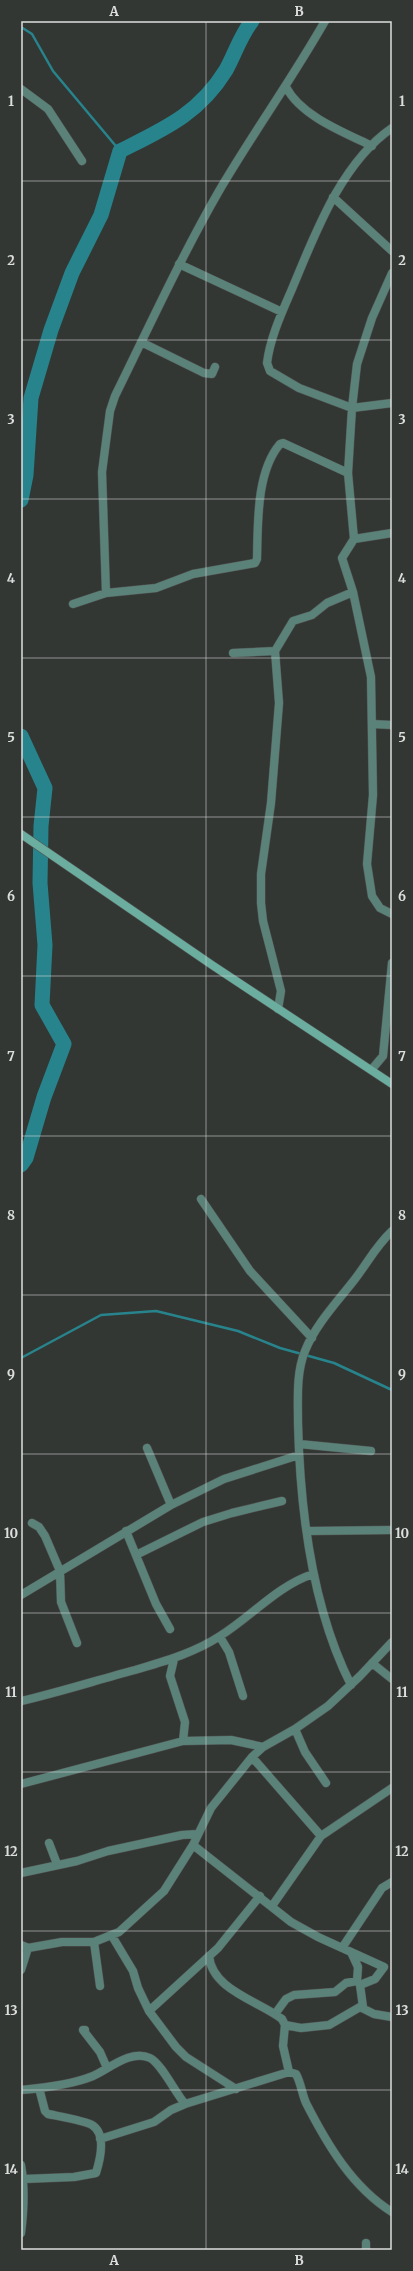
<svg xmlns="http://www.w3.org/2000/svg" width="413" height="2271" font-family="Merriweather,serif">
  <style>
    .lines { fill: none; stroke-linecap: round; stroke-linejoin: round }
    .stream { stroke: #28848c; stroke-width: 2.5 }
    .river { stroke: #28848c; stroke-width: 15 }
    .street-casing { stroke: #525553; stroke-width: 9 }
    .secondary-casing { stroke: #525553; stroke-width: 9 }
    .street { stroke: #5a8279; stroke-width: 8 }
    .secondary { stroke: #6bad9f; stroke-width: 8 }
    .grid { fill: none; stroke: #dddfde; stroke-width: 1; stroke-opacity: 0.55 }
    .neatline { fill: none; stroke: #dddfde; stroke-width: 1.5 }
    .grid-label { font-size: 13px; text-anchor: middle; font-weight: bold; fill: #dddfde }
  </style>
  <rect width="100%" height="100%" fill="#333734"/>
  <g class="lines">
    <path class="stream" d="M21 27 32 34 53 71 120 151
      M21 1358 101 1315 156 1311 238 1331 280 1348 334 1363 392 1390"/>
    <path class="river" d="M21 500 26 475 31 398 51 330 72 273 101 215 120 151C164 129 199 114 226 70 235 54 240 36 252 21
      M21 736 45 788 41 826 40 883 45 945 42 1005 64 1044 44 1097 26 1158 21 1165"/>
    <defs>
      <path id="street" d="M286 87C301 116 343 132 372 146
        M21 89 48 109 82 161
        M392 128C341 163 315 234 292 289 282 312 270 338 267 363L270 371 299 388 352 408 392 403
        M333 197 392 251
        M179 264 282 312
        M392 273 372 318 357 364 352 408 348 473 354 539 342 558 353 592 371 677 373 795 367 864 372 896 380 908 392 914
        M141 342 204 373 212 374 215 367
        M354 539 392 533
        M106 593 102 472 110 411 115 396C149 327 181 257 219 191 253 133 292 79 325 21
        M73 604 106 593 156 588 193 574 255 563 257 559C258 524 256 472 280 444L283 443 348 473
        M233 653 275 651
        M372 724 392 725
        M278 1009 281 991 263 921 261 903V874L271 803 279 703 275 651 293 621 312 615 327 603 353 592
        M372 1069 383 1056 392 963
        M201 1199 250 1271 312 1338
        M299 1444 371 1451
        M147 1448 171 1505
        M32 1523 39 1527 45 1536 60 1571 61 1602 77 1643
        M126 1531 156 1604 170 1629
        M308 1531 392 1530
        M136 1555 203 1522 232 1513 282 1501
        M21 1595 171 1505 224 1479 299 1455
        M220 1637 229 1652 243 1696
        M174 1659 170 1676 185 1722 183 1741
        M372 1663 392 1679
        M351 1685C312 1608 300 1509 298 1423 298 1399 296 1373 305 1351 315 1325 338 1301 355 1279 368 1262 376 1246 392 1231
        M21 1701C60 1692 97 1680 135 1670 165 1661 194 1653 220 1636 252 1616 277 1586 313 1574
        M295 1729 305 1752 326 1783
        M252 1757 321 1836
        M21 1784 183 1741 231 1740 263 1747
        M49 1843 57 1864
        M193 1845 291 1922 318 1937 384 1967 375 1979 360 1985 363 2007
        M21 1873 77 1861 108 1851 182 1835 197 1834
        M272 1906 321 1836 392 1788
        M112 1936 133 1971 138 1988 149 2011 176 2047 186 2057 236 2089
        M94 1942 100 1986
        M21 1945 28 1948 62 1942H94L119 1932 164 1891 193 1845 211 1808 252 1757 263 1747 295 1729 328 1706 360 1676 392 1642
        M342 1948 382 1888 392 1882
        M209 1956C212 1990 259 2001 282 2019L285 2025 283 2046 289 2072
        M21 1970 28 1948
        M149 2011 218 1948 260 1896
        M275 2014 286 1999 294 1995 335 1992 346 1983 357 1981 358 1967 351 1952
        M285 2025 301 2028 329 2025 360 2007 374 2014 392 2017
        M85 2030H83L100 2052 107 2068
        M21 2090C44 2088 71 2085 93 2076 109 2069 131 2049 150 2058 161 2063 176 2094 185 2104
        M100 2139 154 2122 171 2110 185 2104 289 2072 296 2074C301 2083 302 2094 306 2103 327 2144 352 2187 392 2212
        M21 2165C25 2188 24 2210 21 2233
        M24 2179 74 2177 96 2173C100 2160 107 2134 92 2125 86 2121 57 2116 48 2114L45 2111 39 2088
        M366 2243V2250"/>
      <path id="secondary" d="M21 834 212 965 392 1084"/>
    </defs>
    <use href="#street" class="street-casing"/>
    <use href="#secondary" class="secondary-casing"/>
    <use href="#street" class="street"/>
    <use href="#secondary" class="secondary"/>
  </g>
  <path class="grid" d="M206 21V2250M21 181H392M21 340H392M21 499H392M21 658H392M21 817H392M21 976H392M21 1136H392M21 1295H392M21 1454H392M21 1613H392M21 1772H392M21 1931H392M21 2090H392"/>
  <rect width="413" height="2271" fill="none" stroke="#333734" stroke-width="44"/>
  <rect x="22" y="22" width="369" height="2227" class="neatline"/>
  <g class="grid-label">
    <text x="114" y="16">A</text>
    <text x="299" y="16">B</text>
    <text x="11" y="106">1</text>
    <text x="402" y="106">1</text>
    <text x="11" y="265">2</text>
    <text x="402" y="265">2</text>
    <text x="11" y="424">3</text>
    <text x="402" y="424">3</text>
    <text x="11" y="583">4</text>
    <text x="402" y="583">4</text>
    <text x="11" y="742">5</text>
    <text x="402" y="742">5</text>
    <text x="11" y="901">6</text>
    <text x="402" y="901">6</text>
    <text x="11" y="1061">7</text>
    <text x="402" y="1061">7</text>
    <text x="11" y="1220">8</text>
    <text x="402" y="1220">8</text>
    <text x="11" y="1379">9</text>
    <text x="402" y="1379">9</text>
    <text x="11" y="1538">10</text>
    <text x="402" y="1538">10</text>
    <text x="11" y="1697">11</text>
    <text x="402" y="1697">11</text>
    <text x="11" y="1856">12</text>
    <text x="402" y="1856">12</text>
    <text x="11" y="2015">13</text>
    <text x="402" y="2015">13</text>
    <text x="11" y="2174">14</text>
    <text x="402" y="2174">14</text>
    <text x="114" y="2265">A</text>
    <text x="299" y="2265">B</text>
  </g>
</svg>
